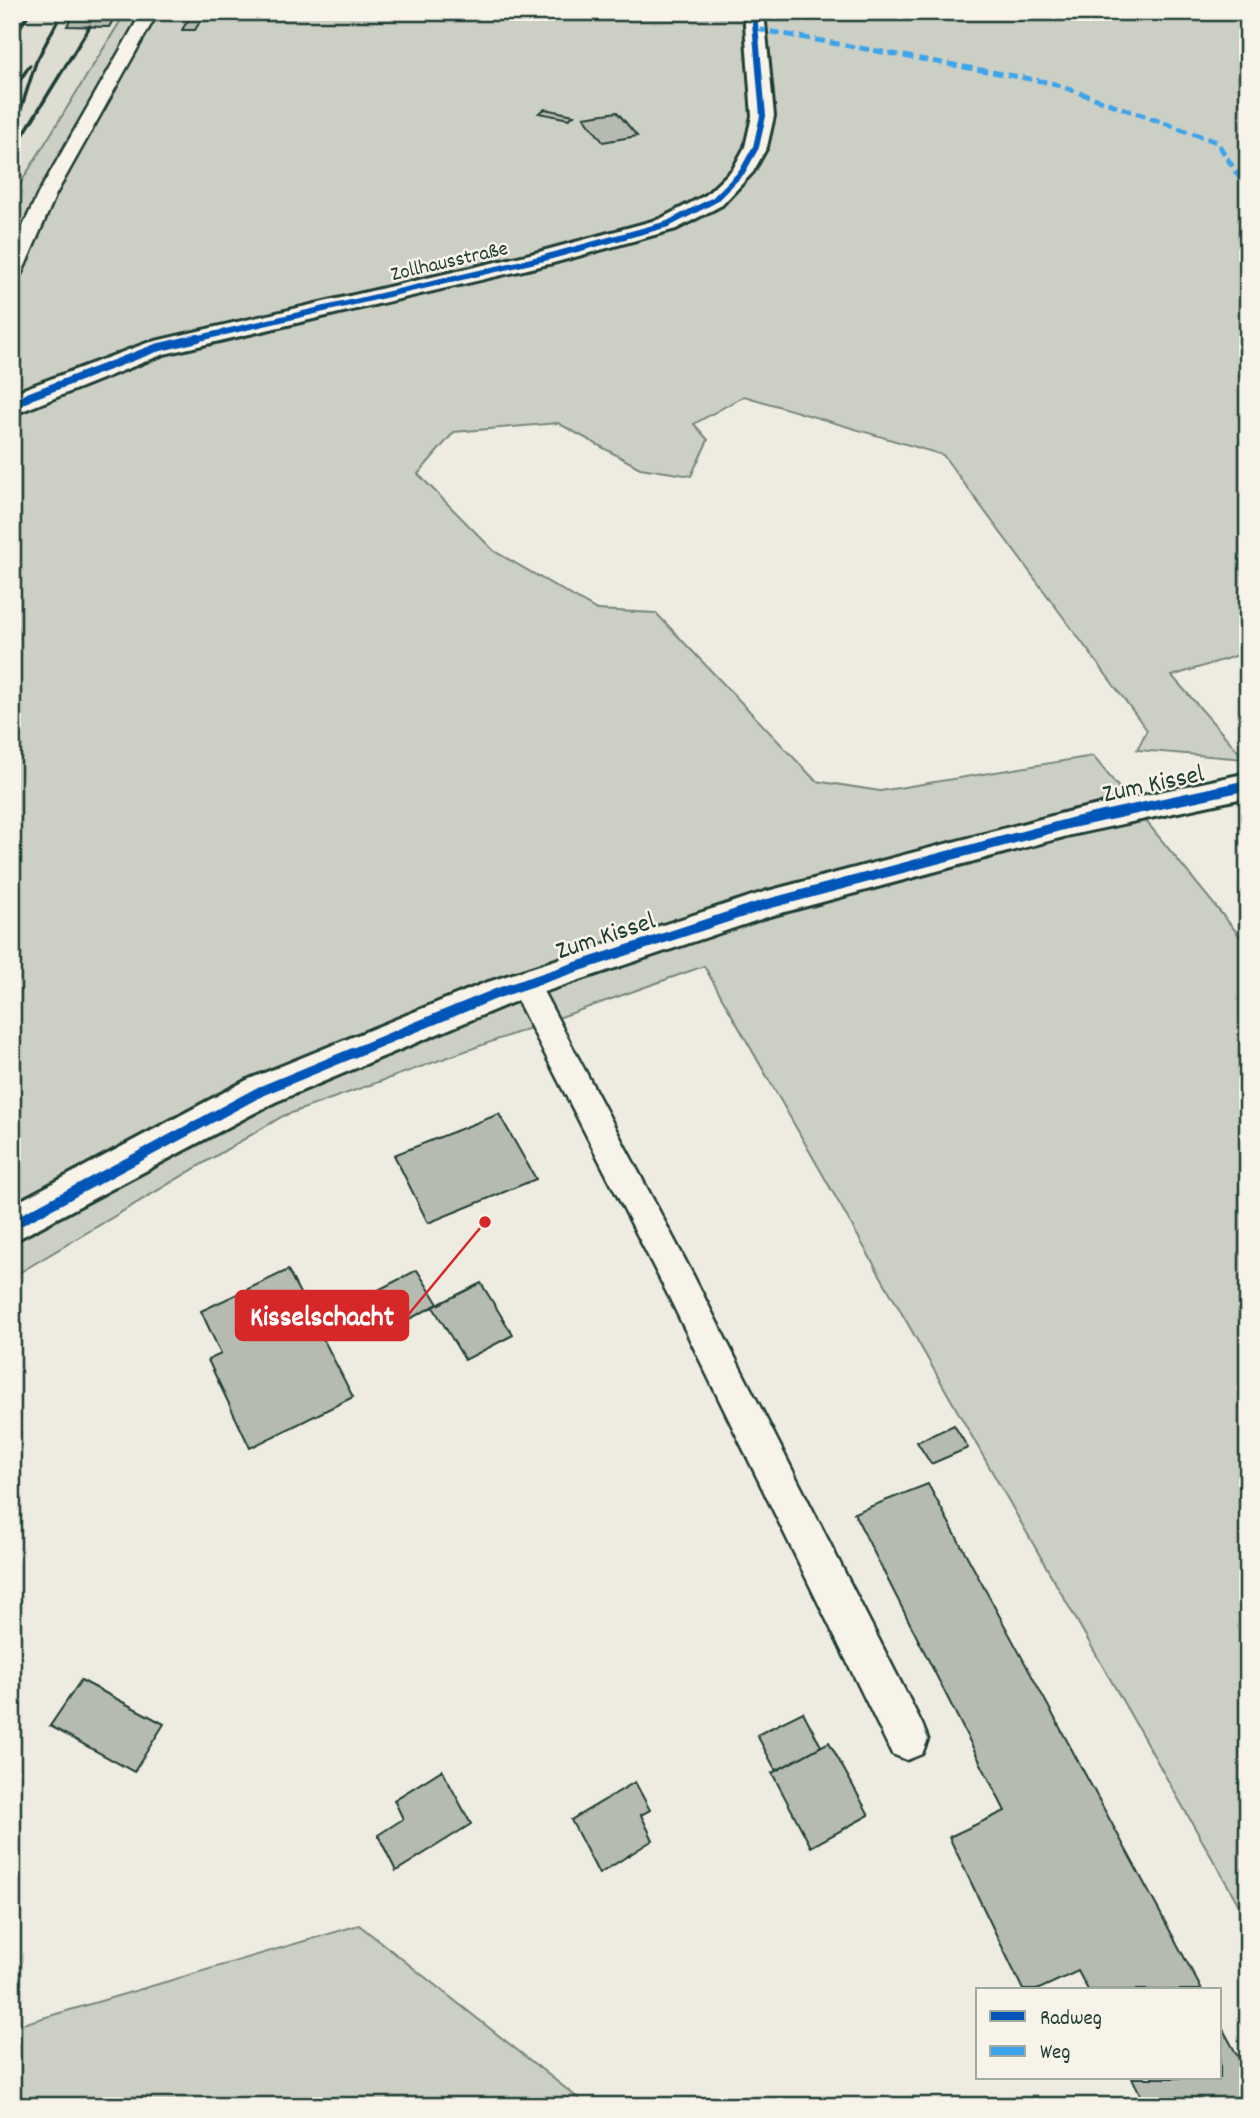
<svg xmlns="http://www.w3.org/2000/svg" width="1260" height="2118" font-family="Dekko,sans-serif">
  <style>
    .built { fill: #ddddd2 }
    .green { fill: #cccfc4; stroke: #76867c; stroke-width: 2 }
    .building { fill: #b5bbb0; stroke: #1f3d34; stroke-width: 2 }
    .lines { fill: none; stroke-linecap: round; stroke-linejoin: round }
    .service-casing { stroke: #1f3d34; stroke-width: 5 }
    .minor-casing { stroke: #1f3d34; stroke-width: 6 }
    .service { fill: #f7f3e8; fill-rule: evenodd }
    .minor { fill: #f7f3e8; fill-rule: evenodd }
    .rail { stroke: #1f3d34; stroke-width: 3.5 }
    .quiet { stroke: #3da4eb; stroke-width: 5; stroke-dasharray: 10 5; stroke-linecap: butt }
    .cycleway-far2-casing { stroke: #f7f3e8; stroke-width: 9 }
    .cycleway-far1-casing { stroke: #f7f3e8; stroke-width: 11 }
    .cycleway-casing { stroke: #f7f3e8; stroke-width: 15 }
    .cycleway-far2 { stroke: #0057b8; stroke-width: 6 }
    .cycleway-far1 { stroke: #0057b8; stroke-width: 8 }
    .cycleway { stroke: #0057b8; stroke-width: 10 }
    .labels { text-anchor: middle; stroke-width: 5; stroke-linejoin: round; paint-order: stroke }
    .far-street-label { font-size: 21px; fill: #1f3d34; stroke: #f7f3e8 }
    .street-label { font-size: 26px; fill: #1f3d34; stroke: #f7f3e8 }
    .leader { fill: none; stroke: #d62828; stroke-width: 2.5 }
    .callout-dot { fill: #d62828; stroke: #f7f3e8; stroke-width: 2.5 }
    .callout { fill: #d62828; stroke: #d62828; stroke-width: 2.5 }
    .callout-label { font-size: 28px; text-anchor: middle; font-weight: bold; fill: #fff }
  </style>
  <rect width="100%" height="100%" fill="#eeece1"/>
  <filter id="ink" filterUnits="userSpaceOnUse"><feTurbulence type="fractalNoise" baseFrequency=".0143" numOctaves="2"/><feDisplacementMap in="SourceGraphic" scale="14" xChannelSelector="R" yChannelSelector="G"/><feConvolveMatrix kernelMatrix="1 2 1 2 8 2 1 2 1" color-interpolation-filters="sRGB"/></filter>
  <g filter="url(#ink)">
    <path class="built" d="M12 12H126L12 197Z"/>
    <path class="green" d="M126 12H1248V652L1172 676 1245 759 1137 750 1147 730 943 455 744 396 694 424 708 440 691 476 640 468 558 423 454 432 418 474 494 551 597 610 656 613 816 781 880 791 1093 756 1248 946V1921L704 966 283 1116 12 1277V197Z
      M359 1925 588 2106H12V2027Z"/>
    <path class="building" d="M75 12H129L127 17H115L109 27 67 26Z
      M192 13H205L195 30H182Z
      M545 109 574 115 569 119 539 113Z
      M617 112 637 136 603 142 584 117Z
      M499 1114 536 1179 428 1223 394 1155Z
      M288 1270 353 1397 250 1448 208 1360 221 1354 201 1311Z
      M417 1270 438 1304 375 1337 355 1302Z
      M481 1283 513 1335 465 1360 433 1307Z
      M954 1425 968 1448 931 1464 917 1442Z
      M928 1484 1202 1990H1088L1078 1971 1037 1990H1023L949 1837 1005 1811 854 1513Z
      M81 1680 164 1724 134 1772 50 1726Z
      M803 1712 821 1746 776 1771 757 1735Z
      M829 1742 869 1815 811 1847 772 1773Z
      M442 1770 471 1824 396 1871 378 1835 403 1819 394 1800Z
      M635 1782 650 1810 641 1815 653 1840 599 1874 571 1820Z
      M1220 2024 1248 2075V2106H1146L1132 2078H1220Z"/>
    <g class="lines">
      <defs>
        <path id="service" d="M142 12H158L56 194 22 273 12 279V250L38 194Z
          M524 972 535 976 693 1275 922 1724 928 1739 922 1754 907 1760 892 1754 669 1297 509 984 513 976Z"/>
        <path id="minor" d="M744 12H764L774 116 767 147 753 172 722 205 676 229 553 263 164 354 12 415V395L21 390 147 343 539 252 660 219 706 195 733 169 745 147 752 116Z
          M1248 773V797L1071 835 770 916 511 1003 275 1102 12 1242V1205L247 1080 485 983 764 892 1071 811Z"/>
      </defs>
      <use href="#service" class="service-casing"/>
      <use href="#minor" class="minor-casing"/>
      <use href="#service" class="service"/>
      <use href="#minor" class="minor"/>
      <path class="rail" d="M12 39 30 12
        M12 92 30 65
        M12 137 36 62 57 22
        M12 153 90 26"/>
      <path class="quiet" d="M756 29 1052 83 1217 142 1248 191"/>
      <defs>
        <path id="cycleway-far2" d="M191 340 544 258 668 224 714 200 742 172 756 147 763 116 754 12"/>
        <path id="cycleway-far1" d="M12 407 30 396 156 348 198 338"/>
        <path id="cycleway" d="M12 1225 261 1091 498 993 764 905 1071 823 1248 785"/>
      </defs>
      <use href="#cycleway-far2" class="cycleway-far2-casing"/>
      <use href="#cycleway-far1" class="cycleway-far1-casing"/>
      <use href="#cycleway" class="cycleway-casing"/>
      <use href="#cycleway-far2" class="cycleway-far2"/>
      <use href="#cycleway-far1" class="cycleway-far1"/>
      <use href="#cycleway" class="cycleway"/>
    </g>
  </g>
  <g class="labels">
    <g class="far-street-label">
      <text transform="translate(449 260) rotate(-13)" y="7">Zollhausstraße</text>
    </g>
    <g class="street-label">
      <text transform="translate(1153 782) rotate(-12)" y="9">Zum Kissel</text>
      <text transform="translate(605 934) rotate(-18)" y="9">Zum Kissel</text>
    </g>
  </g>
  <path class="leader" d="M485 1222L408 1315"/>
  <circle class="callout-dot" cx="485" cy="1222" r="7"/>
  <rect class="callout" x="236" y="1291" width="172" height="49" rx="7"/>
  <g class="callout-label">
    <text x="322" y="1325">Kisselschacht</text>
  </g>
  <rect width="1260" height="2118" fill="none" stroke="#f7f3e8" stroke-width="42"/>
  <rect x="21" y="21" width="1218" height="2076" fill="none" stroke="#1f3d34" stroke-width="2.5" filter="url(#ink)"/>
  <rect x="976" y="1988" width="245" height="91" fill="#f7f3e8" stroke="#a1aaa0" stroke-width="2"/>
  <rect x="990" y="2011" width="35" height="10" fill="#0057b8" stroke="#a1aaa0" stroke-width="2"/>
  <text x="1040" y="2024" font-size="21" fill="#1f3d34">Radweg</text>
  <rect x="990" y="2046" width="35" height="10" fill="#3da4eb" stroke="#a1aaa0" stroke-width="2"/>
  <text x="1040" y="2058" font-size="21" fill="#1f3d34">Weg</text>
</svg>
